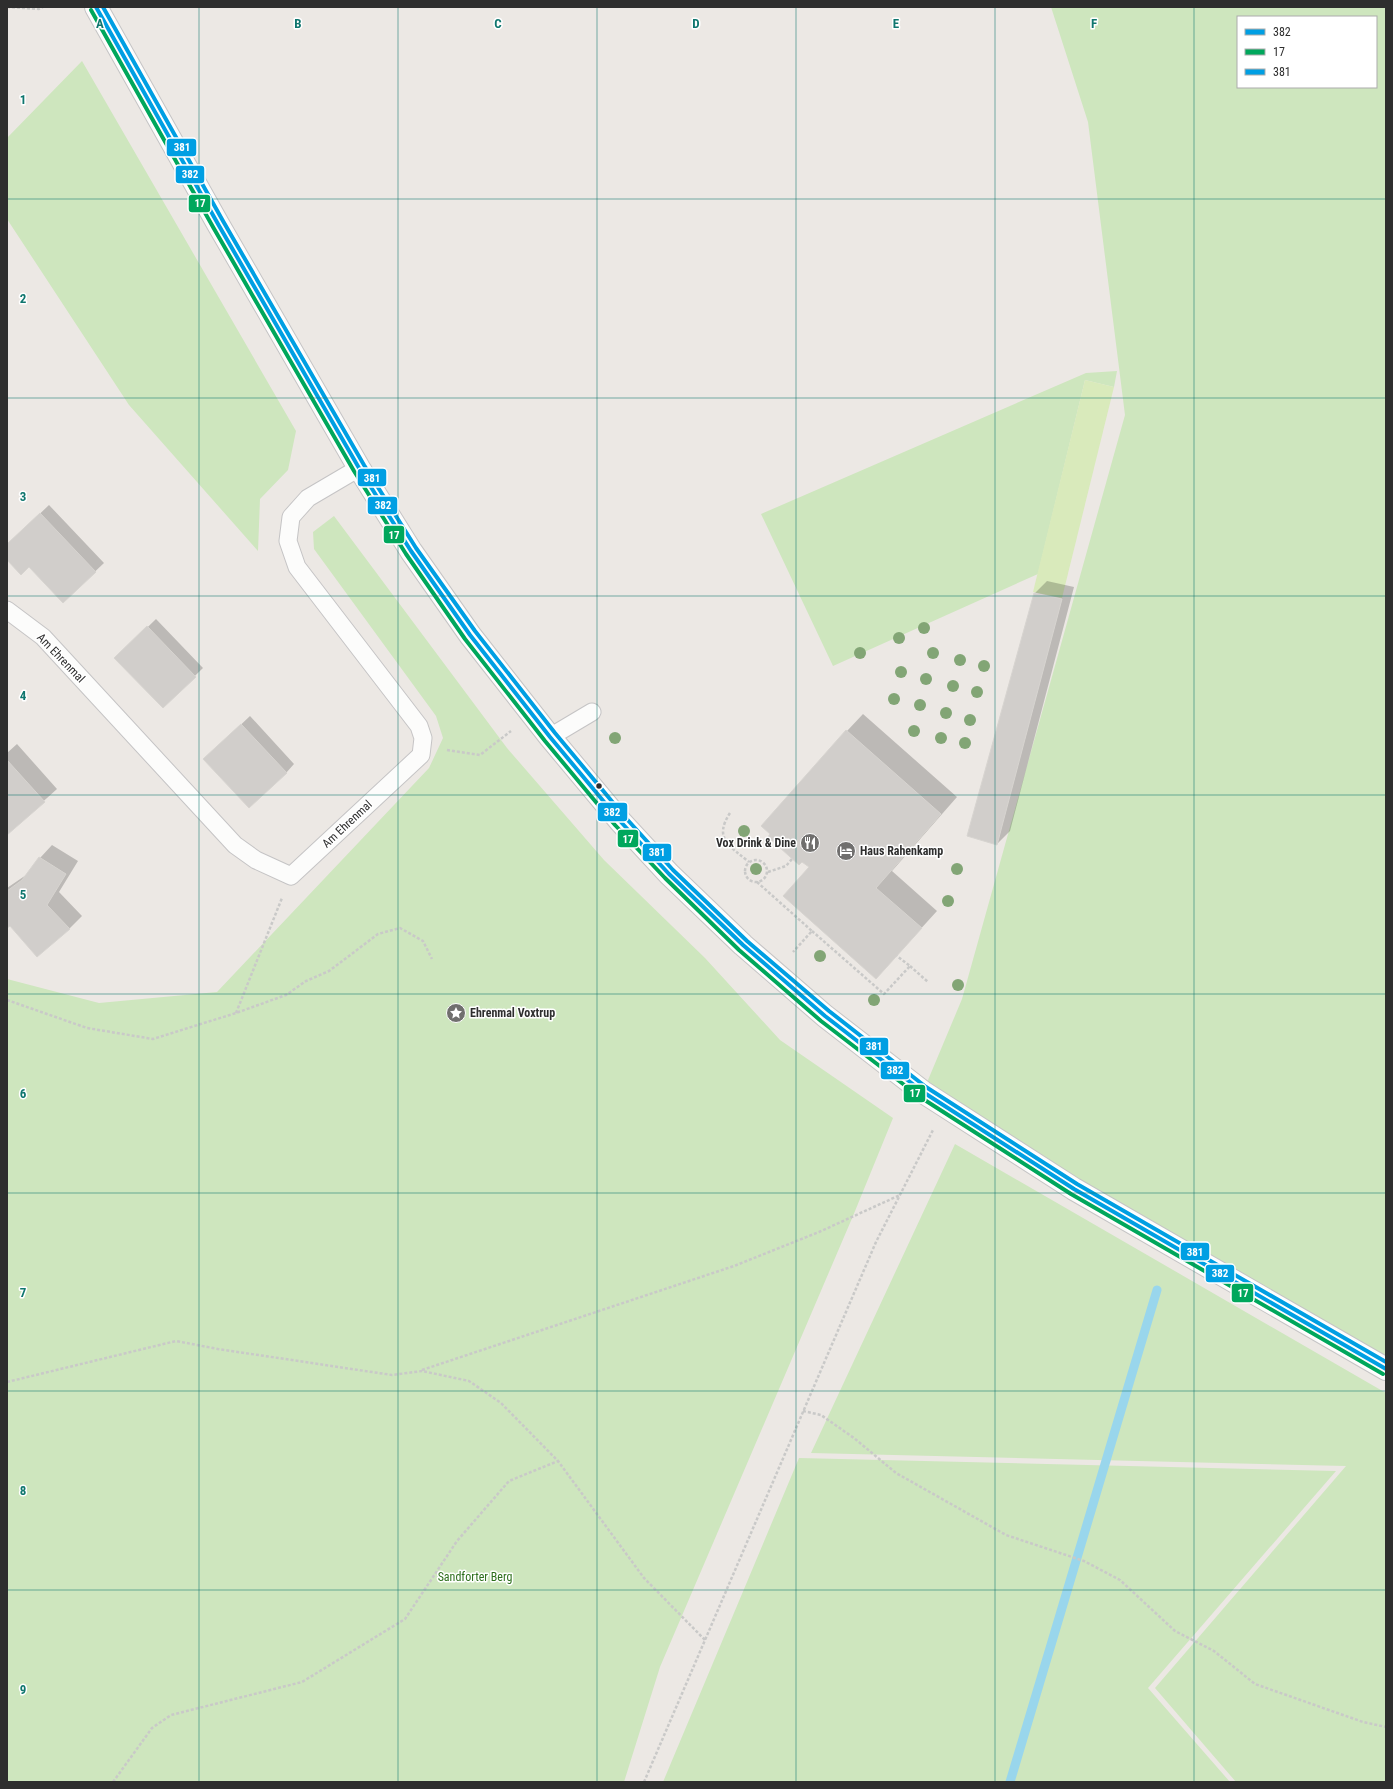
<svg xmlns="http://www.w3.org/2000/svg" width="1393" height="1789" font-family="'Roboto Condensed',sans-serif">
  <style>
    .green { fill: #cee6be; fill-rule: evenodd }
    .pitch { fill: #d9eabb }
    .shadow { fill: #0003 }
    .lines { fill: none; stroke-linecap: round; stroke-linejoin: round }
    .stream { stroke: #99d6ec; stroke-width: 9 }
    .building { fill: #d1cecb; stroke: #d7d4d0 }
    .service-casing { stroke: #c5c4c5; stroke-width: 19 }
    .tertiary-casing { stroke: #c5c4c5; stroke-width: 24 }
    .path { stroke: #c9c9c8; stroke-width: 2.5; stroke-dasharray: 3 2; stroke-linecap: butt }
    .service { stroke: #fcfcfb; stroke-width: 17 }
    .tertiary { stroke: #fcfcfb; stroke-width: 22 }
    .bus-1-casing { stroke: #fff; stroke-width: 7 }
    .bus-2-casing { stroke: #fff; stroke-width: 7 }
    .bus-3-casing { stroke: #fff; stroke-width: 7 }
    .bus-1 { stroke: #009fe3; stroke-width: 4 }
    .bus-2 { stroke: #00a75c; stroke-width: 4 }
    .bus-3 { stroke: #009fe3; stroke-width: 4 }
    .tree { fill: #82a575 }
    .grid { fill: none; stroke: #0f766e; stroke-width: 1; stroke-opacity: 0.55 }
    .bus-dot { fill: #2e2e2e; stroke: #fff; stroke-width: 1.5 }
    .labels { text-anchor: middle; stroke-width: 3; stroke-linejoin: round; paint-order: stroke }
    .street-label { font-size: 12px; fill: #2e2e2e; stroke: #fff }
    .poi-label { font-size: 12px; font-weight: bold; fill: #2e2e2e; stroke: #fff; text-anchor: start }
    .park-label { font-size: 12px; fill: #2c6e1b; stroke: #fff }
    .grid-label { font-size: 13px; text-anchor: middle; font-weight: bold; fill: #0f766e; stroke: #fff; stroke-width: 3; stroke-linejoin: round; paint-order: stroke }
    .line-badge { stroke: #fff; stroke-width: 1.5 }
    .badge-label { font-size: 11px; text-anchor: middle; font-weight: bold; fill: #fff }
  </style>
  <rect width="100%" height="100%" fill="#ece8e4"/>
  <path class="green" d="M1051 7H1386V1369L923 1092 962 999 1125 415 1088 122ZM1238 17H1376V87H1238Z
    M82 61 296 431 288 470 260 499 258 551 129 405 7 219V138Z
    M1117 371 1114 387 1085 380 1038 574 833 666 761 514 1086 373Z
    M334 516 507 748 604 860 705 958 780 1040 893 1118 853 1216 660 1667 624 1782H7V979L99 1003 217 992 429 768 443 738 436 716 314 549 313 532Z
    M955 1144 1386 1393V1782H1236L1155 1688 1346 1466 811 1453Z
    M799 1458 1336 1471 1148 1688 1230 1782H663Z"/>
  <path class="pitch" d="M1085 380 1114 387 1062 598 1033 592Z"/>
  <path class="shadow" d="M49 505 104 563 63 602 29 566 7 558V545Z
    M1047 581 1074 587 1010 831 997 844 1035 593Z
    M156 619 203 668 163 707 116 658Z
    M863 714 957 797 892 871 937 911 876 978 810 867 847 731Z
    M250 716 294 764 286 773 213 751Z
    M17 744 57 789 7 834V753Z
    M52 845 78 861 59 892 82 916 69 929 10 924 7 927V888L29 873 40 858Z"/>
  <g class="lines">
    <path class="stream" d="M1010 1782 1157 1290"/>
  </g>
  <path class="building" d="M40 513 96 572 63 603 29 567 21 575 7 560V544Z
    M1034 593 1062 599 997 845 967 836Z
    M147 626 196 677 163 708 114 658Z
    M241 724 287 773 249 808 203 759Z
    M846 730 941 814 876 888 922 928 876 979 783 896 809 867 802 862 799 865 768 837 770 834 761 826Z
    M7 760 45 802 7 835Z
    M39 857 66 874 47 905 70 929 37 957 10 926 7 928V891L22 880Z"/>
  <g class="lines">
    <defs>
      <path id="service" d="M7 610 43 637 235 845 256 860 291 876 421 755 423 738 419 726 297 567 288 541 291 517 308 498 359 468
        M550 737 592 712"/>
      <path id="tertiary" d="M96 7 218 224 359 468 411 551 470 635 550 737 620 821 669 874 743 945 825 1016 923 1092 1074 1189 1386 1369"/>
    </defs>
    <use href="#service" class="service-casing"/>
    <use href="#tertiary" class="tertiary-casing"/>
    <path class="path" d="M7 7 39 9 43 7
      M447 750 480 755 511 731
      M730 813C713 839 730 846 749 862
      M745 871a11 11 0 1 1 22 0a11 11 0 1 1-22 0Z
      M768 872 786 866 792 859
      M757 882 812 931 793 952
      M812 931 884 994 910 966 897 956
      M910 966 928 982
      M7 1000 87 1028 153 1039 236 1013 286 995 306 981 329 971 378 934 400 928 423 941 432 959
      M236 1013 282 898
      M422 1370 734 1266 819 1232 900 1195
      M7 1382 176 1341 218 1349 392 1375 422 1371 469 1381 501 1403 558 1461 644 1578 705 1640
      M803 1411 821 1415 854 1438 896 1473 1006 1535 1084 1561 1120 1580 1175 1631 1214 1651 1255 1684 1363 1722 1386 1727
      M113 1782 152 1728 171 1715 302 1682 405 1619 457 1541 509 1481 558 1461
      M644 1782 876 1242 933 1130"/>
    <use href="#service" class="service"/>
    <use href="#tertiary" class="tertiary"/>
    <defs>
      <path id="bus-1" d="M96 7 218 224 359 468 411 551 470 635 550 737 620 821 669 874 743 945 825 1016 923 1092 1074 1189 1386 1369"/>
      <path id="bus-2" d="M91 10 213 227 354 471 406 554 465 639 545 741 615 825 665 878 739 950 821 1021 920 1097 1071 1194 1383 1374"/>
      <path id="bus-3" d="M103 7 223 221 364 465 416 548 475 631 555 733 625 817 673 870 747 941 829 1011 926 1087 1077 1184 1386 1362"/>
    </defs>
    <use href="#bus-1" class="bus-1-casing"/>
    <use href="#bus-2" class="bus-2-casing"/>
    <use href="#bus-3" class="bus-3-casing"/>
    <use href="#bus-1" class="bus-1"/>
    <use href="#bus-2" class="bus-2"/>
    <use href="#bus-3" class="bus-3"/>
  </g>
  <g class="tree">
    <circle cx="924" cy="628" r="6"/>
    <circle cx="899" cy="638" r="6"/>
    <circle cx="860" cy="653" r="6"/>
    <circle cx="933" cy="653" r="6"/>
    <circle cx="960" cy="660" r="6"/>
    <circle cx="984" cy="666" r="6"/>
    <circle cx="901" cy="672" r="6"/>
    <circle cx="926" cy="679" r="6"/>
    <circle cx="953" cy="686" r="6"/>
    <circle cx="977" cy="692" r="6"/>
    <circle cx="894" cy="699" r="6"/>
    <circle cx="920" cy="705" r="6"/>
    <circle cx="946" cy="713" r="6"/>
    <circle cx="970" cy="720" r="6"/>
    <circle cx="914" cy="731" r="6"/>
    <circle cx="615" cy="738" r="6"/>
    <circle cx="941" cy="738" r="6"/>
    <circle cx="965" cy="743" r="6"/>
    <circle cx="744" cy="831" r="6"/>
    <circle cx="756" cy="869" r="6"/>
    <circle cx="957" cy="869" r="6"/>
    <circle cx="948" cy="901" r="6"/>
    <circle cx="820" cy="956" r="6"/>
    <circle cx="958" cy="985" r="6"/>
    <circle cx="874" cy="1000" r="6"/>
  </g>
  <path class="grid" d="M199 7V1782M398 7V1782M597 7V1782M796 7V1782M995 7V1782M1194 7V1782M7 199H1386M7 398H1386M7 596H1386M7 795H1386M7 994H1386M7 1193H1386M7 1391H1386M7 1590H1386"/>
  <defs>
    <symbol id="restaurant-disc" viewBox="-11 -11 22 22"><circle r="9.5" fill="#706f6e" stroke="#fff"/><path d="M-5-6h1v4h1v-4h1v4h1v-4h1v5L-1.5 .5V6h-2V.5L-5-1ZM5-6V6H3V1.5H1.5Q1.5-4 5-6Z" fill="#fff"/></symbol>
    <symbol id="hotel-disc" viewBox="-11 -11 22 22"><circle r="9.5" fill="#706f6e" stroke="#fff"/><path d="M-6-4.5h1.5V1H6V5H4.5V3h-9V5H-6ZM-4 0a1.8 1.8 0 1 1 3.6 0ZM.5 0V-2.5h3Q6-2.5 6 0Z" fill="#fff"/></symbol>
    <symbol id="sight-disc" viewBox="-11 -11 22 22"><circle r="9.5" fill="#706f6e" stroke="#fff"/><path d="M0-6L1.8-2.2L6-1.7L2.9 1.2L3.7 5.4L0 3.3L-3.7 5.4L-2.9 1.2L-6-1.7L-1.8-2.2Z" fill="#fff"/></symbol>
  </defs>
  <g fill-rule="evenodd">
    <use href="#restaurant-disc" x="799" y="832" width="22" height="22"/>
    <use href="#hotel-disc" x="835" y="840" width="22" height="22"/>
    <use href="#sight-disc" x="445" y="1002" width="22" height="22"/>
  </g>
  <circle class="bus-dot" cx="599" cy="786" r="3.5"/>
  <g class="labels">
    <g class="street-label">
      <text transform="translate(61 658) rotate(46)" y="4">Am Ehrenmal</text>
      <text transform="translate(347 824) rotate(-43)" y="4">Am Ehrenmal</text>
    </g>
    <g class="poi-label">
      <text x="796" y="847" text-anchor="end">Vox Drink &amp; Dine</text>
      <text x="860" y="855">Haus Rahenkamp</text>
      <text x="470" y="1017">Ehrenmal Voxtrup</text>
    </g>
    <g class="park-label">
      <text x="475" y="1581">Sandforter Berg</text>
    </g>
  </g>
  <g class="grid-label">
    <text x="100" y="28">A</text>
    <text x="298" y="28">B</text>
    <text x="498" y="28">C</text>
    <text x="696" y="28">D</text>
    <text x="896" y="28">E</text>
    <text x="1094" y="28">F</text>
    <text x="23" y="104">1</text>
    <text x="23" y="303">2</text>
    <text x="23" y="501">3</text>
    <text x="23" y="700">4</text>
    <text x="23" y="899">5</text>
    <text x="23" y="1098">6</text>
    <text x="23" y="1297">7</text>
    <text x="23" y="1495">8</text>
    <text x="23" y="1694">9</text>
  </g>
  <g class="line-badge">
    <rect x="166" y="138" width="31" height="19" rx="4" fill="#009fe3"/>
    <rect x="175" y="165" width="30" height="19" rx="4" fill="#009fe3"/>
    <rect x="188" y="194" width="23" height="19" rx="4" fill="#00a75c"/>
    <rect x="357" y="468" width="30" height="19" rx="4" fill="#009fe3"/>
    <rect x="367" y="496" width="31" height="19" rx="4" fill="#009fe3"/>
    <rect x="383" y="525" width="22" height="19" rx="4" fill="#00a75c"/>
    <rect x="597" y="802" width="31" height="20" rx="4" fill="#009fe3"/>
    <rect x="617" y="829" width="22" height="19" rx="4" fill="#00a75c"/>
    <rect x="642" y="843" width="30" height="19" rx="4" fill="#009fe3"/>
    <rect x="859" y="1037" width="30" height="19" rx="4" fill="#009fe3"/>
    <rect x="880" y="1061" width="30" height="19" rx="4" fill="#009fe3"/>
    <rect x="903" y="1084" width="23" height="19" rx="4" fill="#00a75c"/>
    <rect x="1180" y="1242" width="30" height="19" rx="4" fill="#009fe3"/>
    <rect x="1205" y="1264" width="30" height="19" rx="4" fill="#009fe3"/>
    <rect x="1231" y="1283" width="23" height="20" rx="4" fill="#00a75c"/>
  </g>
  <g class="badge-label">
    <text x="182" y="151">381</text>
    <text x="190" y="178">382</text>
    <text x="200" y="207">17</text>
    <text x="372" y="482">381</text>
    <text x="383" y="509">382</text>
    <text x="394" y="539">17</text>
    <text x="612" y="816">382</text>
    <text x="628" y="843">17</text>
    <text x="657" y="856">381</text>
    <text x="874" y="1050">381</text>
    <text x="895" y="1074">382</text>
    <text x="915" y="1097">17</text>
    <text x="1195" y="1256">381</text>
    <text x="1220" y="1277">382</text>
    <text x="1243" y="1297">17</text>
  </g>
  <rect width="1393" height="1789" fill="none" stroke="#2e2e2e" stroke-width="16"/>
  <rect x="1237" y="16" width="140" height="72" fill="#ffffff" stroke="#ababab"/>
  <rect x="1245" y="29" width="20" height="6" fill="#009fe3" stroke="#ababab"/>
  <text x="1273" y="36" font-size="12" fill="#2e2e2e">382</text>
  <rect x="1245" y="49" width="20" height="6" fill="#00a75c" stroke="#ababab"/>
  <text x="1273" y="56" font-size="12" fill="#2e2e2e">17</text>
  <rect x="1245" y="69" width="20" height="6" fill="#009fe3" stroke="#ababab"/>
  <text x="1273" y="76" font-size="12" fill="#2e2e2e">381</text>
</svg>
